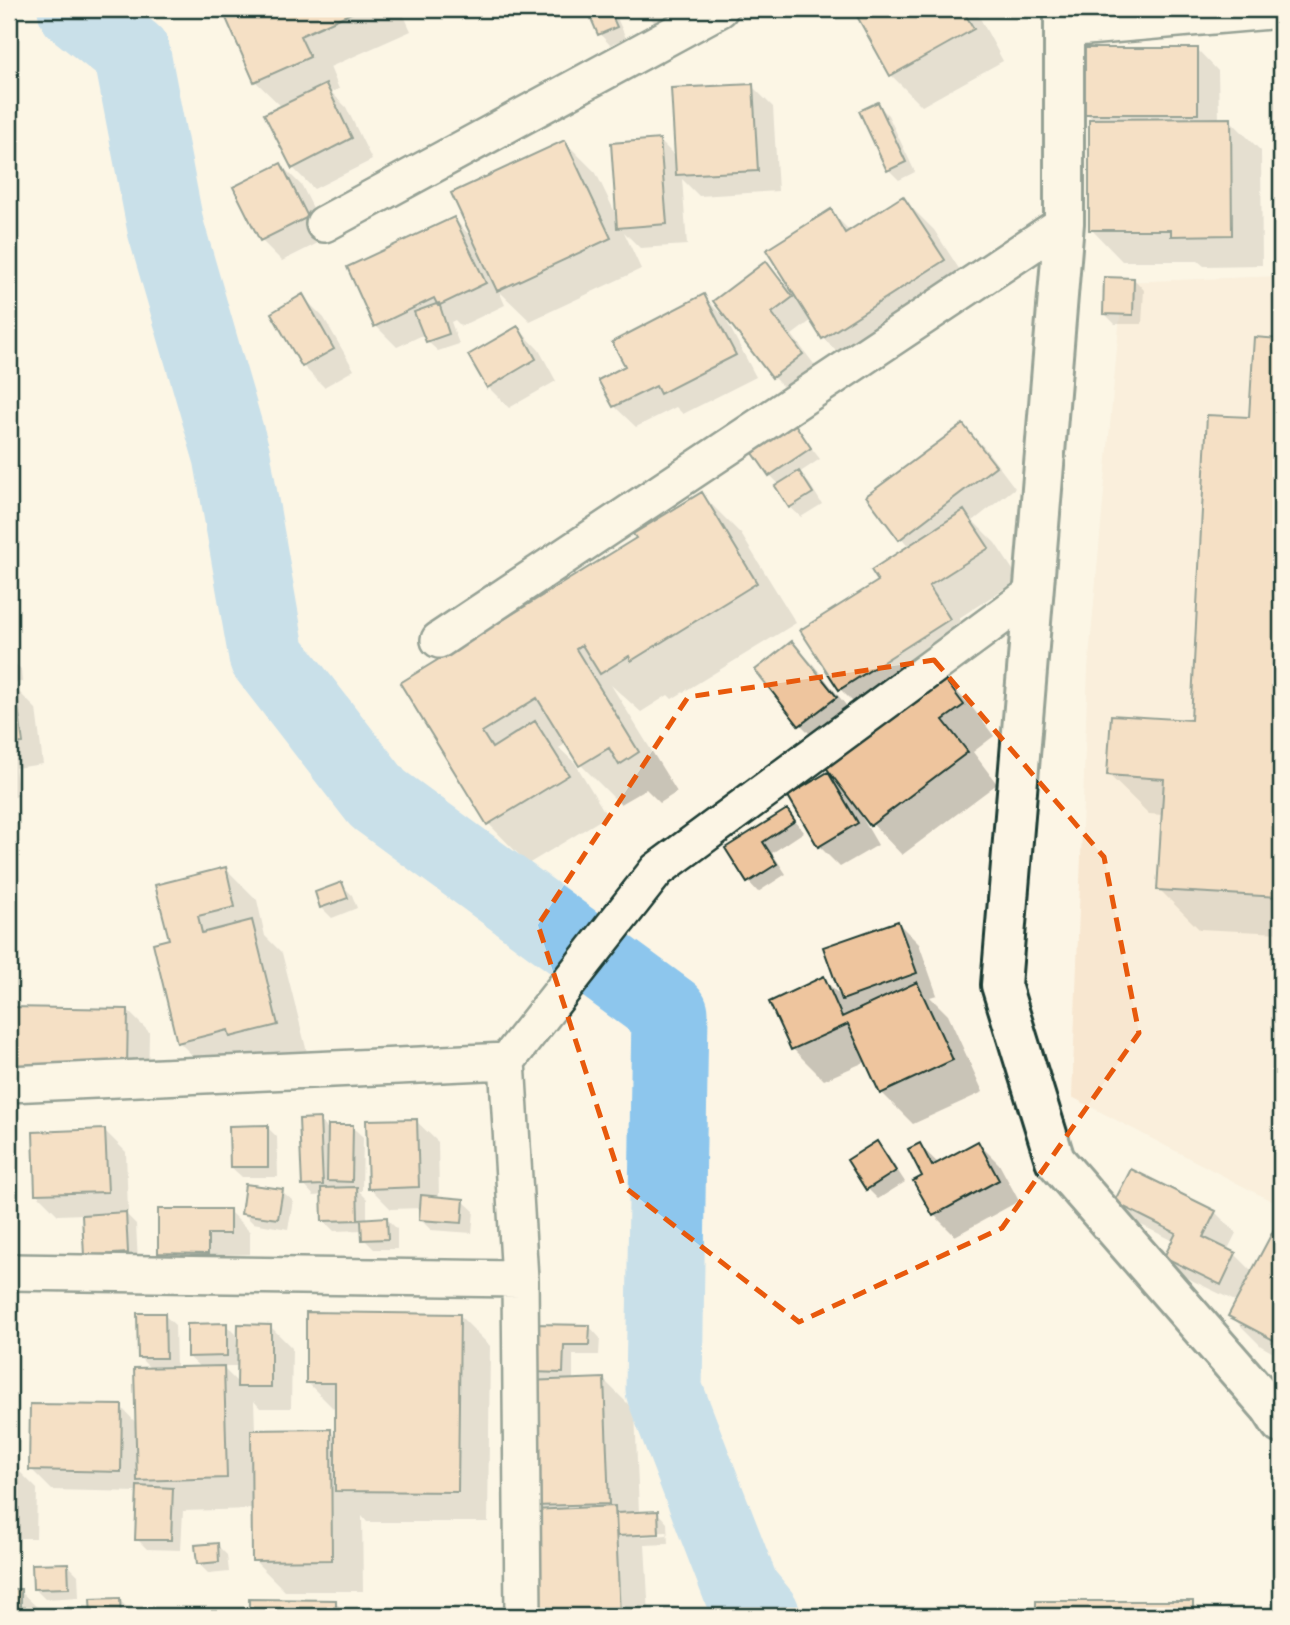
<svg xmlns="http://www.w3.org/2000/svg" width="1290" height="1625" font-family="'Shantell Sans',sans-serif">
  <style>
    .built { fill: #f8e7d0 }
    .shadow { fill: #0003; fill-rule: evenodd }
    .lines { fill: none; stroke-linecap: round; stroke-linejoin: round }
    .river { stroke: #8dc6ed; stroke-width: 77 }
    .building { fill: #eec59e; stroke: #1f3d34; stroke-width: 2 }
    .street-casing { stroke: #1f3d34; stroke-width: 40 }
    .secondary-casing { stroke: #1f3d34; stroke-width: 44 }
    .street { stroke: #fcf5e5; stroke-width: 35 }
    .secondary { stroke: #fcf5e5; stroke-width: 38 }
    .marked { fill: none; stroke: #e8590c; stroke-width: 5; stroke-dasharray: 14 9; stroke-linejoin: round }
  </style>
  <rect width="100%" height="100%" fill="#fcf5e5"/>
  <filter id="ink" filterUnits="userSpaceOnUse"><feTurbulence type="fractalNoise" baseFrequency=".0143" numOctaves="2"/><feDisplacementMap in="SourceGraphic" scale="14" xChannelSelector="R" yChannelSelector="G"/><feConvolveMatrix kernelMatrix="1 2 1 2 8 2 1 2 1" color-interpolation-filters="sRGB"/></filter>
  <g filter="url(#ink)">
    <path class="built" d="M1281 276V1206L1072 1097 1088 669 1123 282Z"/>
    <path class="shadow" d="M223 9H401L411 31 330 67 339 89 331 92 346 107 372 160 314 189 293 168 282 107 255 81Z
      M588 9H613L626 38 610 45 600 34Z
      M642 9H741L674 43Z
      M855 9H975L1003 61 922 106 891 75Z
      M1197 49 1218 71 1219 120H1230L1261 151 1262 265 1204 266 1198 261H1122L1091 229 1094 120 1087 114Z
      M752 86 773 107 778 191 699 196 682 179 687 245 640 248 624 232 641 269 530 321 499 291 505 305 461 326 455 320 451 322 459 344 438 351 427 341 425 334 397 347 376 326 454 219 474 240 565 142 596 173 619 221 660 141 677 158Z
      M877 104 888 115 915 172 899 180 889 170Z
      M281 165 302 186 328 238 282 261 261 240Z
      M903 199 934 230 974 292 854 369 823 338 812 320 792 335 823 376 794 398 773 377 766 264 790 288 830 211 851 232Z
      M1134 279 1144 290 1142 324H1115L1104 313Z
      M303 297 324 318 354 370 324 387 303 366Z
      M704 297 725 318 756 377 683 414 676 407 636 427 614 406 627 366Z
      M518 328 539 350 556 381 509 408 488 387Z
      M1255 339 1281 341V933L1199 929 1159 889 1163 815 1149 814 1109 775 1192 722 1250 419Z
      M962 426 984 447 1015 488 973 521 995 543 1019 579 959 618 980 650 940 675 971 706 994 736 973 752 997 784 902 855 862 813 860 814 878 845 840 867 819 846 828 775 837 783 839 782 871 720 840 689 881 581 909 547 869 497Z
      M795 427 820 459 799 473 809 483 822 504 801 517 790 507 780 485 770 475Z
      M701 494 741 534 796 623 672 699 668 695 641 712 611 685 677 792 660 803 646 789 620 804 581 765 567 743 559 748 575 763 607 816 528 864 489 824 403 684 639 539Z
      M792 643 813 664 857 719 822 746 801 725Z
      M9 658 21 669 22 682 9 683Z
      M14 687 36 709 43 764 15 768 19 796 9 798V688Z
      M787 811 804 832 772 853 786 874 758 892 748 881 727 849Z
      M226 869 257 900 265 936 282 953 308 1056 210 1073 179 1042 171 940Z
      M342 885 352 895 357 908 332 918 322 908 317 893Z
      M898 923 919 944 937 995 930 997 948 1015 983 1092 913 1124 882 1093 867 1061 824 1080 793 1049 823 979 843 998Z
      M9 1009 127 1010 149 1032 148 1088 31 1087 10 1065Z
      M319 1120 330 1131 352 1127 363 1137 362 1191H359L367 1199V1220L387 1219 397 1229V1249H374L364 1239 363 1230 334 1231 324 1221 323 1195 314 1196 304 1185Z
      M416 1121 438 1142 439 1199 463 1201 474 1211 472 1233 431 1230 421 1220 422 1208 391 1209 370 1188Z
      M267 1127 277 1137 278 1177H242L231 1167Z
      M105 1131 126 1152 128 1212H124L136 1224 138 1263 86 1255 84 1214 58 1215 37 1194Z
      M877 1143 887 1154 905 1182 878 1199 868 1189Z
      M978 1143 999 1164 1019 1201 955 1236 934 1215 919 1145 939 1164Z
      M282 1191 293 1201 288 1229 253 1223 243 1213Z
      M1116 1201 1215 1212 1236 1233 1227 1251 1235 1254 1253 1272 1281 1221V1357L1261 1346 1230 1315 1237 1302 1187 1278 1166 1257 1174 1241 1137 1223Z
      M229 1211 250 1232V1254L229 1255V1274H181L159 1253Z
      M164 1315 175 1325 176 1369 201 1368 188 1356 226 1325 236 1335V1345L270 1326 292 1348 291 1408H260L254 1401 255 1431H330L336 1437 337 1412 307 1382 459 1315 490 1346 488 1522H367L362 1516 363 1591H285L254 1560 253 1509 183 1511 181 1550 147 1549 137 1539 139 1492 52 1490 31 1469 121 1407 137 1424 152 1370 140 1358ZM221 1366H239V1384Z
      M534 1326 590 1327 600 1338 599 1355H573V1381L604 1380 635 1411 639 1513 657 1512 667 1523 668 1544 645 1545 649 1616H539L535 1512 543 1382 533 1371ZM667 1532V1535L643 1537 639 1533Z
      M9 1468H16L37 1489 36 1538H9Z
      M217 1545 227 1555 229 1572 209 1574 198 1563Z
      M68 1565 78 1575 79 1597 45 1599 34 1588Z
      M9 1591H20L42 1612V1616H9Z
      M119 1600 130 1610V1616H93L92 1601Z
      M251 1601 335 1602 349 1616H251Z
      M1038 1602 1192 1603 1206 1616H1038Z"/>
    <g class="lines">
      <path class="river" d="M76 9 132 54 166 229 232 456 267 656 378 799 670 1013 664 1390 742 1592 762 1616"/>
    </g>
    <path class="building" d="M222 9H360L300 36 310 57 254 82Z
      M587 9H609L617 27 598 35Z
      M853 9H962L974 29 890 76Z
      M1085 48H1198V114H1085Z
      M326 84 352 138 292 169 264 114Z
      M753 84 758 171 676 175 671 88Z
      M878 102 906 162 887 171 859 111Z
      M1231 118 1232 235 1171 236V230H1089V119Z
      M660 139 667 224 617 228 611 143Z
      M565 140 611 238 497 291 451 193Z
      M281 163 308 217 260 241 233 187Z
      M903 196 945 260 822 339 766 250 831 209 845 233Z
      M454 217 486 283 438 306 434 298 374 327 347 267Z
      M766 261 793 297 772 313 803 354 772 378 713 301Z
      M1104 277 1134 278 1133 315 1103 314Z
      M303 294 334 349 302 367 271 313Z
      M704 294 736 355 660 394 656 386 613 407 598 380 625 366 612 342Z
      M439 303 449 334 426 342 414 312Z
      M518 326 536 359 487 388 468 355Z
      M1254 337 1281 339V897L1157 890 1164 779 1107 775 1111 715 1191 720 1207 415 1249 417Z
      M795 424 811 448 769 476 753 453Z
      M963 424 996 466 899 540 866 496Z
      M799 471 813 493 789 508 775 486Z
      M702 492 757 583 631 661 629 656 600 674 582 645 576 649 639 752 619 765 609 748 579 766 537 698 482 732 492 748 535 721 569 775 487 825 400 683 636 538 633 534Z
      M964 510 989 548 929 586 950 619 839 690 800 630 878 581 871 570Z
      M792 641 837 697 799 726 755 670Z
      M940 673 964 705 943 720 968 752 870 826 822 762Z
      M9 686H15L23 743 9 745Z
      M828 772 858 823 818 847 788 796Z
      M787 809 795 821 763 842 777 864 747 883 725 848Z
      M226 867 235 907 198 916 202 933 252 920 278 1025 230 1037 228 1030 177 1043 153 943 169 939 155 885Z
      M342 882 348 898 320 908 315 892Z
      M898 921 917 973 842 1000 823 947Z
      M824 976 842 1017 917 982 953 1060 880 1094 848 1024 791 1050 769 1002Z
      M9 1007 128 1009 127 1068 9 1066Z
      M320 1118 323 1185 302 1186 299 1119Z
      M417 1119 419 1187 368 1189 366 1120Z
      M268 1125V1167H230L229 1126Z
      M328 1125H353L352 1182 327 1181Z
      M105 1129 108 1192 35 1194 33 1132Z
      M877 1141 896 1171 866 1190 847 1160Z
      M978 1141 999 1180 933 1216 913 1181 922 1176 908 1149 920 1143 932 1166Z
      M1131 1169 1216 1211 1203 1237 1236 1253 1221 1285 1164 1257 1176 1233 1114 1202Z
      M245 1184 283 1189 278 1219 241 1214Z
      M357 1187 358 1219 387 1217 388 1239 362 1240 361 1220 322 1221 321 1188Z
      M421 1195 464 1199 462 1223 419 1220Z
      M158 1209H230V1234H208V1254L158 1253Z
      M126 1212 128 1253 84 1256 82 1215Z
      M1280 1218 1281 1219V1344L1228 1316Z
      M306 1312 460 1314 458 1492 335 1491V1383H306Z
      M137 1313H165L166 1358H138Z
      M227 1323V1356L187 1357V1324Z
      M238 1324 271 1325V1387H237Z
      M533 1324 590 1325 589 1345H564L563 1373 531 1372Z
      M224 1366 227 1478 137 1481 134 1368Z
      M604 1378 609 1504 532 1506 527 1381Z
      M30 1404 122 1405 121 1472 29 1470Z
      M331 1429 332 1560 252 1561 251 1430Z
      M9 1466H17L16 1518 9 1517Z
      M137 1486 173 1488 171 1540H135Z
      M615 1506 620 1616H537L533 1510Z
      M658 1511 659 1534 617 1536 616 1513Z
      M218 1543 219 1562 197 1564 195 1545Z
      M68 1563 69 1588 33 1589 32 1564Z
      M9 1589H21V1616H9Z
      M120 1598 121 1616H91L90 1599Z
      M249 1599 336 1600V1616H249Z
      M1036 1601H1193V1616H1036Z
      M196 1610V1616H136V1612Z"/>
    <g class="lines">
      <defs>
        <path id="street" d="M1064 29 1281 10
          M324 224 720 9
          M439 640 1064 223
          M507 1061 657 870 1034 592
          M9 1084 507 1061 520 1279 523 1616
          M9 1272 520 1279"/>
        <path id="secondary" d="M1064 9V223L1001 985 1055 1160 1270 1407 1281 1424"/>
      </defs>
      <use href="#street" class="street-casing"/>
      <use href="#secondary" class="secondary-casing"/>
      <use href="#street" class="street"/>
      <use href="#secondary" class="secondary"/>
    </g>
  </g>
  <path d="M0 0H1290V1625H0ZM934 660 1104 857 1139 1033 1002 1228 799 1322 623 1186 538 925 688 697Z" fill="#fcf5e5" fill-opacity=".55" fill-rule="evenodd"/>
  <path class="marked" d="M934 660 1104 857 1139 1033 1002 1228 799 1322 623 1186 538 925 688 697Z"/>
  <rect width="1290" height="1625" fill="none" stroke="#fcf5e5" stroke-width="35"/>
  <rect x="18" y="18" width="1255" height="1590" fill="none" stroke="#1f3d34" stroke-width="2.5" filter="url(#ink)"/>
</svg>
